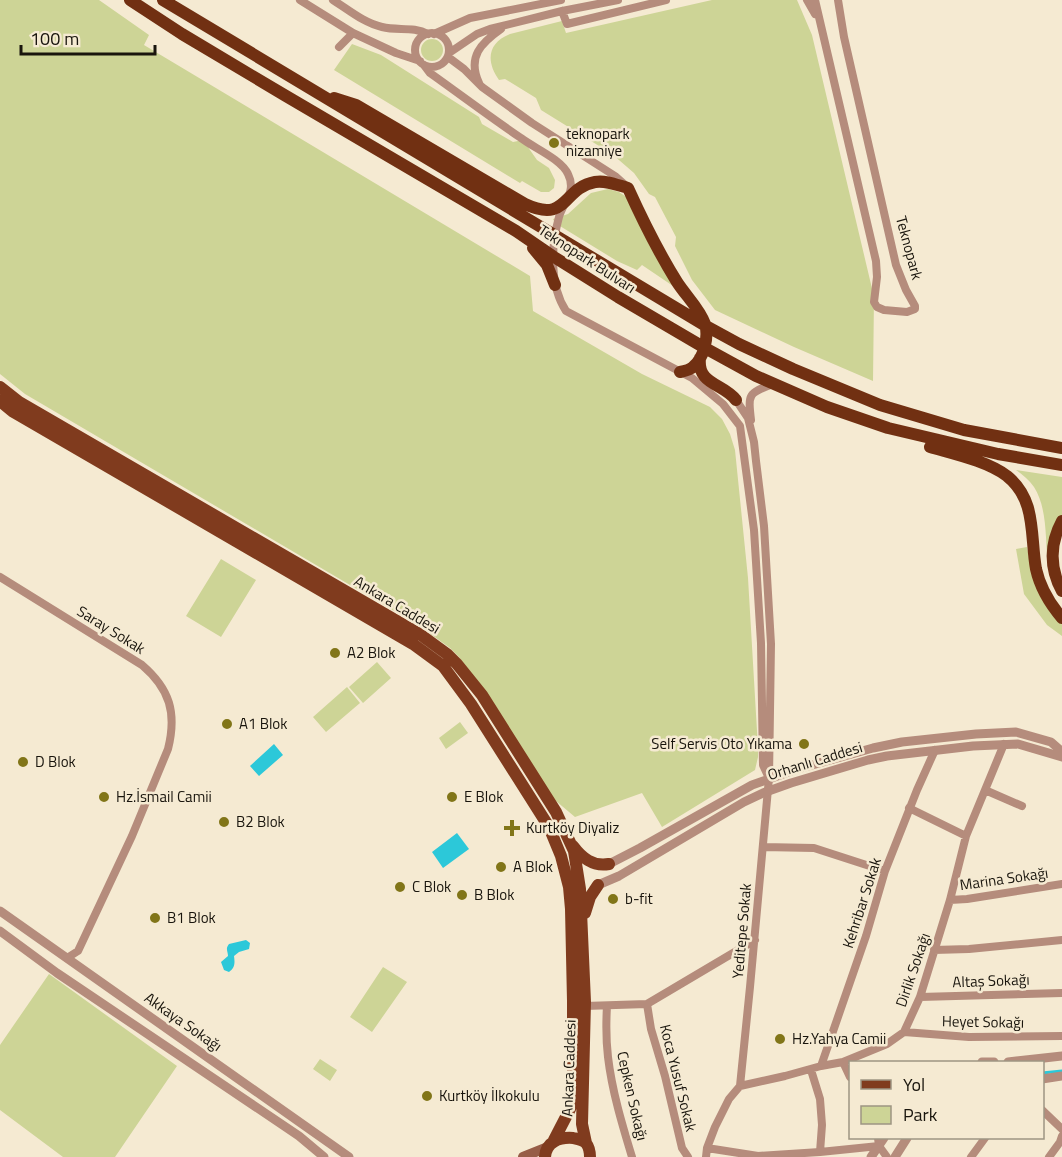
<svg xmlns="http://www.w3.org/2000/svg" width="1062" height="1157" font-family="'Titillium Web',sans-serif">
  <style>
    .green { fill: #cdd496 }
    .water { fill: #2cc8d9 }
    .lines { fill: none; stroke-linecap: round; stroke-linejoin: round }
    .stream { stroke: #2cc8d9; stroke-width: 3 }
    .minor { stroke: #b58c7c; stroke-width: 8 }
    .tertiary { stroke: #b58c7c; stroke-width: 9 }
    .secondary { stroke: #975d47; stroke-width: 10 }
    .primary { stroke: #803b1e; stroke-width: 12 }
    .trunk { stroke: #713012; stroke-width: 12 }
    .poi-dot { fill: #817518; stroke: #f5ead2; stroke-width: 2 }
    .labels { text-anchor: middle; stroke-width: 5; stroke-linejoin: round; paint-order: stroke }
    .poi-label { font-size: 15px; fill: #19150d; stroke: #f5ead2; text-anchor: start }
    .street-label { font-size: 15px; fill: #19150d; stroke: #f5ead2 }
  </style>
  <rect width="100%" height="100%" fill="#f5ead2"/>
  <path class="green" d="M0 0H99L149 35 144 45 530 276 533 311 642 374 710 407 722 419 730 434 735 450 748 578 758 748V757L755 770 662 827 642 793 575 817 550 796 513 736 459 657 450 648 418 625 25 394 0 374Z
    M712 0H797L812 35 874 297 873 381 794 347 715 310 692 280 675 246 676 237 655 197 649 194 634 173 612 154 541 110 536 98 505 79 499 80C486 62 487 43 510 34L562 21 566 33Z
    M421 50a11 11 0 1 1 22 0a11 11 0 1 1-22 0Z
    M352 44 381 55 479 117 482 124 513 142 523 140 537 160 549 168 555 180 554 188 549 192H541L522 181 520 183 334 70Z
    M608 189 619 192 628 198 673 286 642 265 637 270 617 261 555 223 553 219 568 214 591 193Z
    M1016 470 1062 477V516L1048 566C1045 541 1048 509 1034 487 1029 480 1023 475 1016 470Z
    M1027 547C1033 580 1037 601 1062 624V636L1047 625 1024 594 1016 549Z
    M221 559 256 580 221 637 186 616Z
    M377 662 391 678 363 703 349 687Z
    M347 687 360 703 326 732 313 717Z
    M460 722 468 733 446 749 439 738Z
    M383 967 407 982 372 1032 350 1017Z
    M49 974 177 1066 115 1157H63L0 1110V1045Z
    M320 1059 337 1070 330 1081 313 1069Z"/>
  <path class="water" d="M274 744 283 755 259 776 250 766Z
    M457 833 469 849 443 868 432 852Z
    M246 940 250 943 249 949 239 952 234 956C235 963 235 968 229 972L224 970 221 962 228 956C228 951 225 949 229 944Z"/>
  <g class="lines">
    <path class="stream" d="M1042 1073 1062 1071"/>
    <path class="minor" d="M300 0 353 33 396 53 420 61
      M333 0C349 10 364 23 382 27 398 31 413 26 428 34
      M807 0 815 14
      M815 0 876 261 877 277 874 302 877 307 884 310 907 312 915 309V306L906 290 896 265 844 37 838 0
      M562 11 567 24 666 0
      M415 50a17 17 0 1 1 34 0a17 17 0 1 1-34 0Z
      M434 34 470 18 561 0
      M339 47 353 33
      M449 53 477 34 490 29 562 11 618 0
      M448 57 464 69 482 87 532 123 615 176 624 184
      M424 65 430 73C461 95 490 117 521 138 534 148 561 159 568 174 577 192 563 202 559 217 551 246 549 285 566 311L692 378 723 404 740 426 754 530 761 643 763 765 769 778
      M479 83C467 57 481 43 501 29
      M736 400 748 418 754 442 756 461 764 526 771 644 769 778 750 987 740 1086
      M751 420C748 394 748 393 773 384
      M0 577 142 665C170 689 177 713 168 749L132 836 78 951 67 958
      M985 790 1022 806
      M909 808 966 836
      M763 847 814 848 885 871
      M950 900 967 899 1062 884
      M934 950 969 949 1062 940
      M920 997 1062 993
      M647 1004 651 1029 665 1076 682 1148 688 1157
      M585 1006 647 1004 755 940
      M607 1006C606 1023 606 1040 608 1057 612 1091 622 1124 632 1157
      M904 1032 969 1037 1062 1036
      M843 1062 850 1077
      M821 1066 866 936 885 871 917 790 935 750
      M1042 1110 1062 1129
      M878 1138 879 1146 887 1157
      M707 1148 758 1156 820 1152 822 1125 820 1099 811 1070
      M820 1152 879 1146
      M706 1157 707 1148 715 1127 729 1099 740 1086 785 1076 821 1066 843 1062 887 1044 904 1032 920 997 950 900 966 836 1004 744
      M971 1157 985 1138
      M1049 1157 1060 1142 1062 1136"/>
    <path class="tertiary" d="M609 864 640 848 752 785 794 770 873 748 902 742 976 734 1016 732 1051 742 1061 751 1062 755
      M598 885 619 876 744 802 763 793 791 783 868 760 887 756 973 746 1018 744 1062 757
      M0 911 349 1157
      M0 931 57 973 299 1136 324 1157
      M982 1062H994
      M1008 1062 1062 1056
      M1042 1079 1062 1076
      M871 1157 884 1138
      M895 1157 907 1138"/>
    <path class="secondary" d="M523 1157 548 1147"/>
    <path class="primary" d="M0 387 19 402 421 635 447 654 457 664 482 695 556 812 574 851 580 889 585 1002 582 1124 586 1143
      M0 401 12 411 413 644 443 666 471 704 549 827 561 856 569 887 571 909 573 1001V1100L570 1109 554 1140
      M573 846C582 858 593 867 609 864
      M585 913 590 897 598 885
      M545 1157C546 1142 559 1137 573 1138 577 1139 583 1140 586 1143 589 1147 590 1153 590 1157"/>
    <path class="trunk" d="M130 0 182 34 286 96 516 231 554 257 618 297 705 348 756 376 827 407 888 428 998 454 1062 465
      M163 0 706 326 739 344 793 369 880 405 964 430 1062 448
      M334 98 356 105 525 204C568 224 562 188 595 182 606 180 617 185 628 188 642 219 659 253 677 282 686 296 700 309 705 324 709 337 704 358 693 367 690 370 685 371 680 372
      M533 248 547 265 555 285
      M700 358C697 385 723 383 736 400
      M930 447C954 454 987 461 1007 476 1037 500 1030 536 1036 569 1040 587 1050 604 1062 618
      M1062 521C1050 543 1049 568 1062 591"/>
  </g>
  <g class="poi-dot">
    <circle cx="554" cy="143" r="6"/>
    <circle cx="335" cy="653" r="6"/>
    <circle cx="227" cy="724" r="6"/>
    <circle cx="804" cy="744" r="6"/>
    <circle cx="23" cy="762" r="6"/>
    <circle cx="104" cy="797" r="6"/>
    <circle cx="452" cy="797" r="6"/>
    <circle cx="224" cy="822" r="6"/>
    <path d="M509 819h6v6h6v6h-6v6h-6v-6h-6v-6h6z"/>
    <circle cx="501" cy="867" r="6"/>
    <circle cx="400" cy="887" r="6"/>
    <circle cx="462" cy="895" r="6"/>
    <circle cx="613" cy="899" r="6"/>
    <circle cx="155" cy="918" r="6"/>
    <circle cx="780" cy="1039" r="6"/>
    <circle cx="427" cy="1096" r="6"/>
  </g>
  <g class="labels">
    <g class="poi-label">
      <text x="566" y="139">teknopark<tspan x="566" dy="17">nizamiye</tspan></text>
      <text x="347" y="658">A2 Blok</text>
      <text x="239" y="729">A1 Blok</text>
      <text x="792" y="749" text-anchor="end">Self Servis Oto Yıkama</text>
      <text x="35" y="767">D Blok</text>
      <text x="116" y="802">Hz.İsmail Camii</text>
      <text x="464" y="802">E Blok</text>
      <text x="236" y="827">B2 Blok</text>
      <text x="526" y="833">Kurtköy Diyaliz</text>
      <text x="513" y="872">A Blok</text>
      <text x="412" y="892">C Blok</text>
      <text x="474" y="900">B Blok</text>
      <text x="625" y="904">b-fit</text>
      <text x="167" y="923">B1 Blok</text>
      <text x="792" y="1044">Hz.Yahya Camii</text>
      <text x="439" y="1101">Kurtköy İlkokulu</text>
    </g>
    <g class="street-label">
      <text transform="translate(909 248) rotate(75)" y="5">Teknopark</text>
      <text transform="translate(587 259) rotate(33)" y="5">Teknopark Bulvarı</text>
      <text transform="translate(397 605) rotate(31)" y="5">Ankara Caddesi</text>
      <text transform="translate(111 630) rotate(32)" y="5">Saray Sokak</text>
      <text transform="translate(815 761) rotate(-17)" y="5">Orhanlı Caddesi</text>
      <text transform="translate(1004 879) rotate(-8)" y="5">Marina Sokağı</text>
      <text transform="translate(862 903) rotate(-72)" y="5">Kehribar Sokak</text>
      <text transform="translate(742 931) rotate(-85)" y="5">Yeditepe Sokak</text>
      <text transform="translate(913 970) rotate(-71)" y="5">Dirlik Sokağı</text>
      <text transform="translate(991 981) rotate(-2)" y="5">Altaş Sokağı</text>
      <text transform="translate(183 1022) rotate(35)" y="5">Akkaya Sokağı</text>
      <text transform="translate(983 1022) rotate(1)" y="5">Heyet Sokağı</text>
      <text transform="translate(569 1068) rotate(-88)" y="5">Ankara Caddesi</text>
      <text transform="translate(678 1078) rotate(76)" y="5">Koca Yusuf Sokak</text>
      <text transform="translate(632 1096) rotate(77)" y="5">Cepken Sokağı</text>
    </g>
  </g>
  <rect x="849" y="1061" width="195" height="78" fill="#f5ead2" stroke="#9d9583" stroke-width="1.5"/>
  <rect x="861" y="1080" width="30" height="9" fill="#803b1e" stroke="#9d9583" stroke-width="1.5"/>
  <text x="903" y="1091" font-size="18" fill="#19150d">Yol</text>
  <rect x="861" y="1106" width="30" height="18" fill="#cdd496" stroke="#9d9583" stroke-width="1.5"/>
  <text x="903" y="1121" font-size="18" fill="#19150d">Park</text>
  <path d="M21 45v9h134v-9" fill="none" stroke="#19150d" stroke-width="3"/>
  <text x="30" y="45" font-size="18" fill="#19150d" stroke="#f5ead2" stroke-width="4.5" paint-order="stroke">100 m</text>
</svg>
